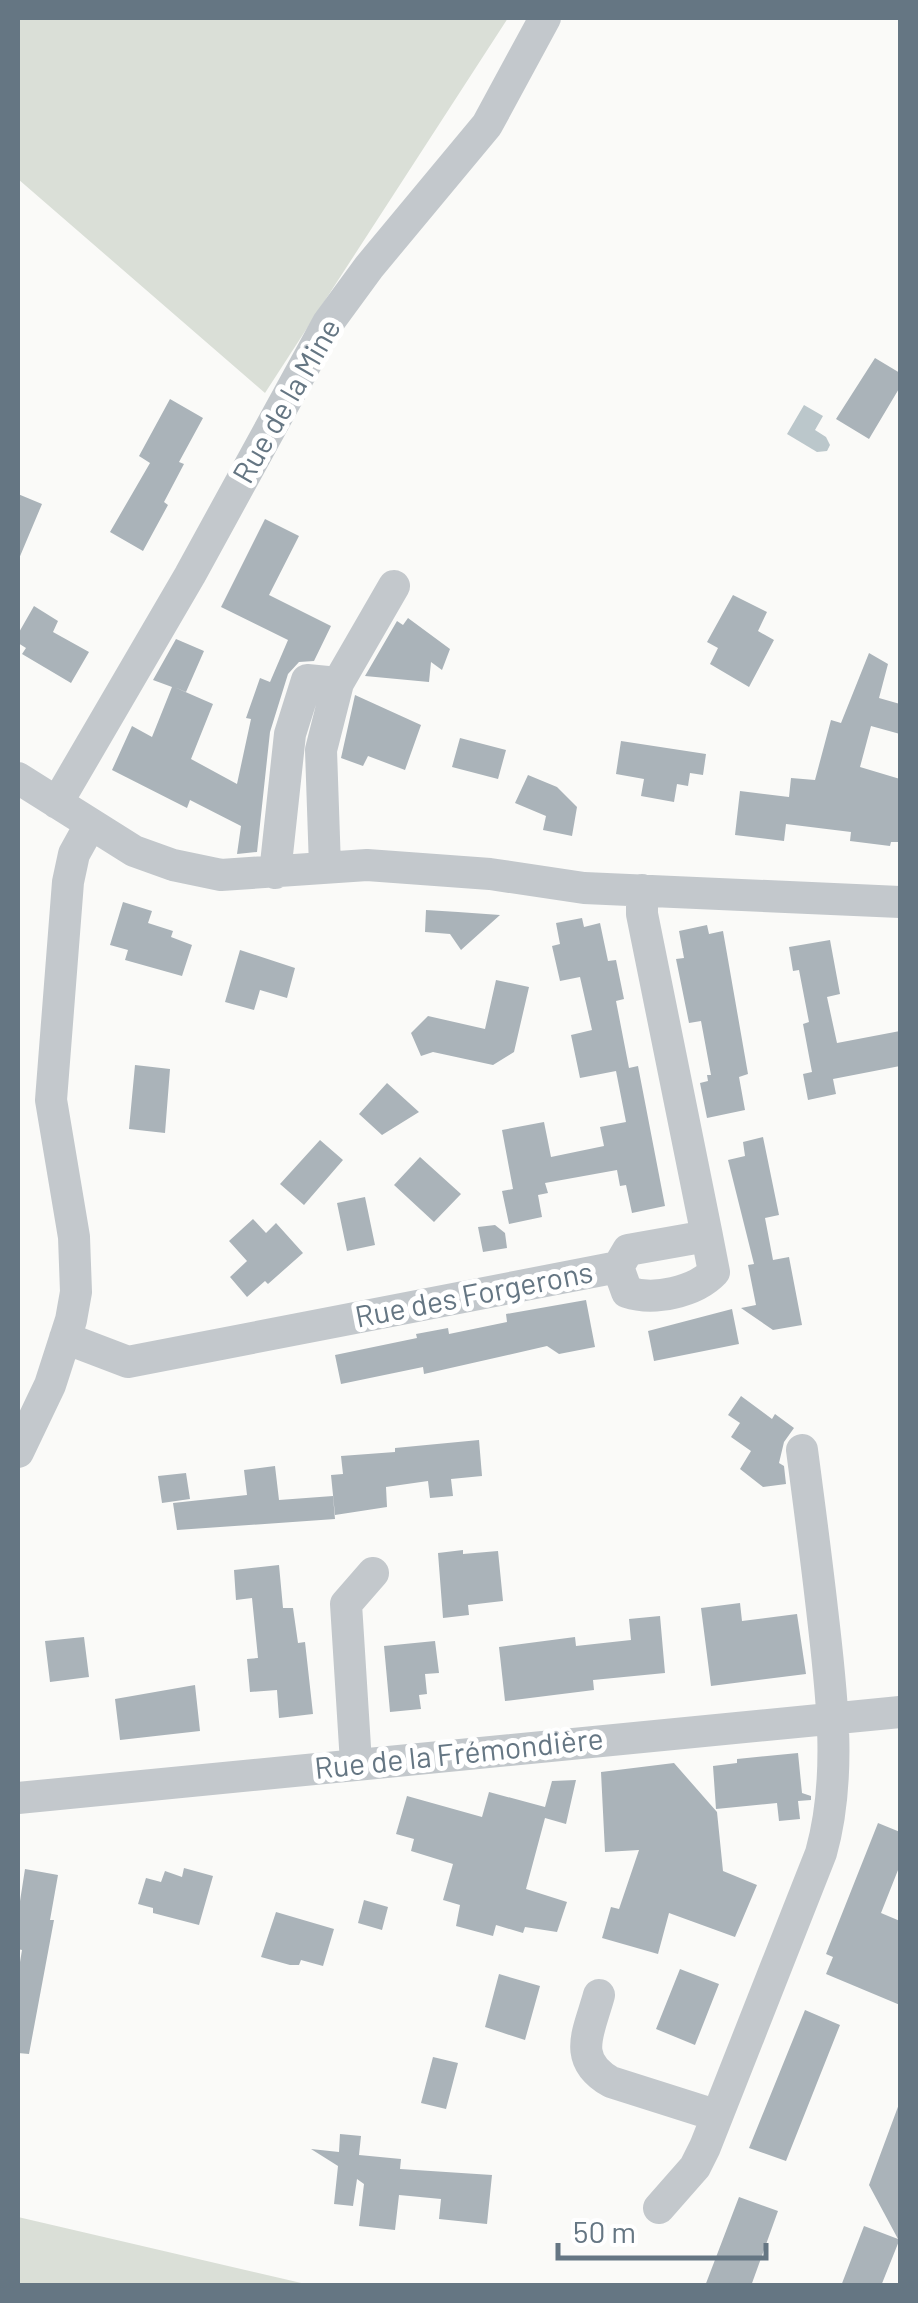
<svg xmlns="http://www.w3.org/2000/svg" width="918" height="2303" font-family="Barlow,sans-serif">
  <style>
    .green { fill: #dadfd7 }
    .water { fill: #bbc7cb }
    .building { fill: #aab3b9 }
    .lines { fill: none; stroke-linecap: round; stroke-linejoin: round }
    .minor { stroke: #c3c8cc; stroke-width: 32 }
    .labels { text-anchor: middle; stroke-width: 10; stroke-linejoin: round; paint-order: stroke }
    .street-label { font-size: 30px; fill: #657683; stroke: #fff }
  </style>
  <rect width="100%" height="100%" fill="#fafaf8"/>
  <path class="green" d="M18 18H508L265 393 18 179Z
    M18 2217 310 2285 18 2286Z"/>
  <path class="water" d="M804 405 823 416 815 430 826 437 830 445 827 451 817 452 787 434Z"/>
  <path class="building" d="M875 358 900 373V387L869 439 836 419Z
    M170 399 203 418 179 462 184 464 164 502 168 505 143 551 110 532 150 463 139 456Z
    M18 494 42 504 18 561Z
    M265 519 299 536 269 595 331 626 314 661 299 662 288 674 270 732 257 852 237 854 241 826 190 800 187 808 112 770 132 726 152 737 172 687 153 680 176 639 204 651 186 692 174 687 213 704 191 759 237 784 251 719 246 718 260 678 270 682 288 640 221 607Z
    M733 595 767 612 758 631 774 640 749 687 710 664 718 648 707 642Z
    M34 606 58 621 53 632 89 652 71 683 22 654 26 648 18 643V634Z
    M408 618 450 649 442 670 431 662 429 682 365 676 397 621 403 625Z
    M869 653 888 664 879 698 900 704V734L871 726 860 767 900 779 898 842H891L890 846 850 841 851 832 786 824 784 841 735 835 740 791 789 797 791 778 815 780 831 720 841 723Z
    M355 695 421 725 405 770 368 756 363 766 341 758Z
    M460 738 506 750 498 779 452 767Z
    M621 741 706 754 703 775 690 773 688 786 677 784 674 802 641 796 644 779 616 774Z
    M528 775 557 787 577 807 572 836 543 830 546 816 515 803Z
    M123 902 152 911 148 923 173 931 171 937 192 945 182 976 125 960 128 950 110 945Z
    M426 910 458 912 500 915 461 950 450 934 425 932Z
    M582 918 584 927 600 923 608 961 616 960 624 999 616 1001 629 1068 638 1066 665 1206 632 1213 626 1185 620 1186 617 1170 545 1183 548 1193 538 1195 542 1217 509 1224 502 1191 513 1189 502 1130 544 1122 551 1157 604 1146 600 1127 626 1122 616 1071 580 1078 571 1035 592 1030 580 977 560 981 552 946 560 944 556 923Z
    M707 925 709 934 723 931 748 1074 739 1077 745 1110 707 1118 700 1083 708 1081 707 1075H711L701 1021 689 1023 676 959 684 958 679 931Z
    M830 940 840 994 827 997 837 1043 900 1031V1066L833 1079 836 1094 808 1100 803 1074 812 1072 803 1024 809 1022 799 970 793 971 789 947Z
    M240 950 295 968 287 998 260 990 254 1010 225 1002Z
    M496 980 529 987 514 1052 493 1065 433 1052 421 1056 411 1033 428 1016 485 1029Z
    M135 1065 170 1069 165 1133 129 1129Z
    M387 1083 419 1112 382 1135 359 1114Z
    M763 1137 779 1215 765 1218 773 1260 789 1257 802 1325 773 1330 741 1308 756 1305 748 1265 754 1264 728 1160 745 1156 743 1142Z
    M320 1140 343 1160 304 1205 280 1184Z
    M420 1157 461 1194 434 1222 394 1185Z
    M365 1197 375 1245 347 1251 337 1203Z
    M253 1219 266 1233 276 1223 303 1253 268 1284 265 1281 247 1297 230 1277 247 1261 229 1241Z
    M495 1225 505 1233 507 1248 483 1252 478 1227Z
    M586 1300 595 1347 559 1354 547 1346 424 1374 423 1367 341 1384 335 1355 417 1338 416 1334 448 1328 449 1334 507 1322 506 1314Z
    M732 1309 739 1344 654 1361 648 1331Z
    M741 1396 772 1419 775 1414 794 1428 784 1442 779 1463 784 1466 786 1484 763 1487 740 1469 751 1451 731 1437 740 1423 728 1415Z
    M479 1440 482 1476 451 1479 453 1496 430 1498 428 1481 386 1487 387 1507 335 1515 331 1475 343 1474 341 1456 395 1452V1448Z
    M275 1466 279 1500 333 1496 335 1519 177 1530 173 1503 247 1495 244 1470Z
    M186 1473 190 1499 162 1503 158 1476Z
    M463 1550V1554L498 1551 503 1601 468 1605 469 1615 443 1618 438 1553Z
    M279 1565 283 1608H293L298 1643 305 1642 313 1714 279 1718 277 1690 250 1692 247 1659 258 1658 252 1598 236 1600 234 1570Z
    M740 1603 742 1621 797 1614 806 1674 711 1686 701 1608Z
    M660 1616 665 1673 593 1680 594 1690 505 1701 499 1647 575 1637 576 1646 631 1640 629 1619Z
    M84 1637 89 1677 50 1682 45 1641Z
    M435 1641 439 1673 425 1674 427 1694 419 1695 421 1709 390 1712 384 1646Z
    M195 1685 200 1731 120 1740 115 1699Z
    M798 1753 802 1793 811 1796V1800L798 1801 800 1819 779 1821 777 1803 716 1809 713 1766 737 1763V1759Z
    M674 1763 717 1812 723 1871 757 1885 735 1937 669 1913 658 1954 602 1938 611 1907 619 1909 639 1850 605 1852 601 1772Z
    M576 1780 566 1824 545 1818 526 1889 567 1902 557 1932 525 1927 523 1933 496 1925 493 1936 456 1926 460 1905 443 1900 453 1864 411 1851 414 1839 396 1834 407 1796 482 1817 489 1792 545 1807 552 1781Z
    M878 1823 900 1832V1865L881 1913 900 1921V2005L826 1974 833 1957 826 1954Z
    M184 1868 213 1876 199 1925 153 1913V1908L138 1904 146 1878 161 1882 165 1871 182 1877Z
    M25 1869 58 1875 50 1920H54L29 2054 18 2053V1974L22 1950 18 1949V1914Z
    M364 1900 388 1907 382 1930 358 1923Z
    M276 1912 334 1929 323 1966 301 1960 299 1965H290L261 1957Z
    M680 1969 719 1984 695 2045 656 2029Z
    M499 1974 540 1986 525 2040 485 2027Z
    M805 2010 840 2025 786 2161 749 2148Z
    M433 2057 458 2063 446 2109 421 2103Z
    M899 2104 900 2244 899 2241 881 2286H841L864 2226 898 2239 869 2185Z
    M340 2134 361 2136 359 2155 401 2159 400 2169 492 2175 487 2224 439 2219 441 2199 399 2195 395 2230 359 2226 364 2184 357 2179 353 2206 334 2204 338 2166 311 2149 339 2152Z
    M739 2197 778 2211 751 2286H705Z"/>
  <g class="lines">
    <path class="minor" d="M18 778 134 851 173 865 221 875 367 865 490 874 584 888 900 902
      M57 803 190 575 328 323 369 267 487 125 545 18
      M325 867 321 750 338 683 394 586
      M275 873 290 734 307 680 338 683
      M618 1267 627 1292C654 1301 695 1292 714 1272L707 1236
      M65 1338 128 1362 618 1267 628 1250 707 1236 642 914V890
      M18 1452 50 1385 71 1320 76 1292 74 1237 51 1100 68 882 74 854 90 825
      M356 1763 346 1604 373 1573
      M18 1798 900 1712
      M599 1995C589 2032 571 2059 611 2082L715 2115
      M659 2208 695 2167 705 2147 821 1853C843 1775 831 1688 822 1609 816 1556 809 1503 802 1450"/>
  </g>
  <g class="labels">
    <g class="street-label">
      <text transform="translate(287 401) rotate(-60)" y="10">Rue de la Mine</text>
      <text transform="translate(474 1295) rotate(-11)" y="10">Rue des Forgerons</text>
      <text transform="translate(459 1754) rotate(-6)" y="10">Rue de la Frémondière</text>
    </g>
  </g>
  <rect width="918" height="2303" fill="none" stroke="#657683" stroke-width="40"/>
  <path d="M558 2243v15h208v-15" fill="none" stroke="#657683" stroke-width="5"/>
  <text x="573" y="2243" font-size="30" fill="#657683" stroke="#ffffff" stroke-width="8" paint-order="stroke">50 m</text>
</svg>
